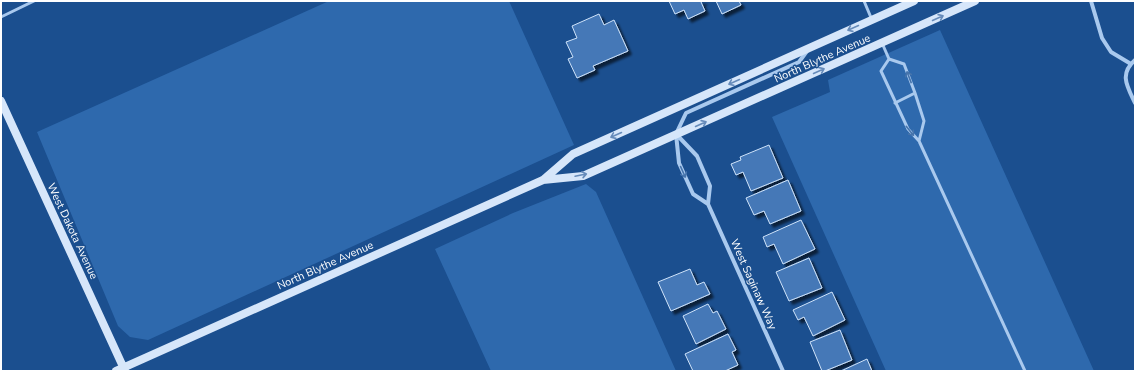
<svg xmlns="http://www.w3.org/2000/svg" width="1136" height="372" font-family="'Nunito Sans',sans-serif">
  <style>
    .green { fill: #2e69ad }
    .building { fill: #4478b7; stroke: #cfe3fa; filter: url(#shadow) }
    .lines { fill: none; stroke-linecap: round; stroke-linejoin: round }
    .lane { stroke: #a9c9ee; stroke-width: 3 }
    .street { stroke: #a9c9ee; stroke-width: 4 }
    .secondary { stroke: #d6e6fa; stroke-width: 8 }
    .oneway { stroke: #668bba }
    .oneway2 { stroke: #4674ac }
    .labels { text-anchor: middle; stroke-width: 3; stroke-linejoin: round; paint-order: stroke }
    .street-label { font-size: 11px; fill: #fff; stroke: #1b4f8f }
  </style>
  <defs>
    <filter id="shadow"><feDropShadow dx="3.5" dy="3.5" stdDeviation="1" flood-color="#0009"/></filter>
  </defs>
  <rect width="100%" height="100%" fill="#1b4f8f"/>
  <path class="green" d="M329 1H509L574 145 148 340 130 337 118 326 37 132Z
    M940 30 1094 371H886L772 117 830 92 828 80Z
    M586 184 596 192 676 371H491L435 249 513 213Z"/>
  <path class="building" d="M669 1H704L701 2 705 11 688 19 684 10 675 14Z
    M716 1H739L741 5 722 14Z
    M599 14 604 25 614 20 628 51 593 66 595 70 577 78 568 59 573 57 566 42 577 38 572 26Z
    M769 145 783 178 751 191 743 172 736 175 731 164 741 160 740 157Z
    M788 180 801 211 770 224 764 211 754 215 746 198Z
    M801 220 815 249 783 264 774 244 767 247 763 237Z
    M809 258 822 288 789 301 776 272Z
    M690 269 697 285 704 282 710 294 671 311 658 282Z
    M832 292 845 320 813 336 804 317 798 320 793 310Z
    M708 304 713 313 717 311 726 329 696 344 683 316Z
    M840 330 852 360 825 371H822L810 342Z
    M728 334 736 350 732 352 738 365 725 371H693L685 354Z
    M867 359 872 371H841Z"/>
  <g class="lines">
    <path class="lane" d="M864 1 872 20
      M1 17 34 1
      M882 43 889 59 904 64 915 93 924 121 919 141
      M889 59 881 71 908 129 919 141 1025 371
      M895 103 915 93"/>
    <path class="street" d="M1091 1 1102 38 1111 52 1131 64
      M1135 60C1119 74 1127 86 1135 103
      M677 135 697 156 710 186 708 204 783 371
      M708 204 693 194 679 163 676 134 686 113 799 62 807 51"/>
    <path class="secondary" d="M1 101 125 371
      M543 180 583 176 975 1
      M116 371 543 180 573 154 914 1"/>
  </g>
  <defs><path id="oneway-shaft" d="M-6 0H5M1.5-3L5.5 0L1.5 3" fill="none" stroke-width="1.6" stroke-linecap="round" stroke-linejoin="round"/></defs>
  <g class="oneway">
    <use href="#oneway-shaft" transform="translate(938 18) rotate(-24)"/>
    <use href="#oneway-shaft" transform="translate(853 28) rotate(156)"/>
    <use href="#oneway-shaft" transform="translate(819 71) rotate(-24)"/>
    <use href="#oneway-shaft" transform="translate(734 82) rotate(156)"/>
    <use href="#oneway-shaft" transform="translate(701 124) rotate(-24)"/>
    <use href="#oneway-shaft" transform="translate(616 135) rotate(156)"/>
    <use href="#oneway-shaft" transform="translate(581 175) rotate(-12)"/>
  </g>
  <g class="oneway2">
    <use href="#oneway-shaft" transform="translate(909 77) rotate(-111)"/>
    <use href="#oneway-shaft" transform="translate(910 131) rotate(51)"/>
    <use href="#oneway-shaft" transform="translate(683 172) rotate(66)"/>
  </g>
  <g class="labels">
    <g class="street-label">
      <text transform="translate(822 58) rotate(-24)" y="4">North Blythe Avenue</text>
      <text transform="translate(73 231) rotate(65)" y="4">West Dakota Avenue</text>
      <text transform="translate(325 265) rotate(-24)" y="4">North Blythe Avenue</text>
      <text transform="translate(754 284) rotate(66)" y="4">West Saginaw Way</text>
    </g>
  </g>
  <rect width="1136" height="372" fill="none" stroke="#ffffff" stroke-width="4"/>
</svg>
